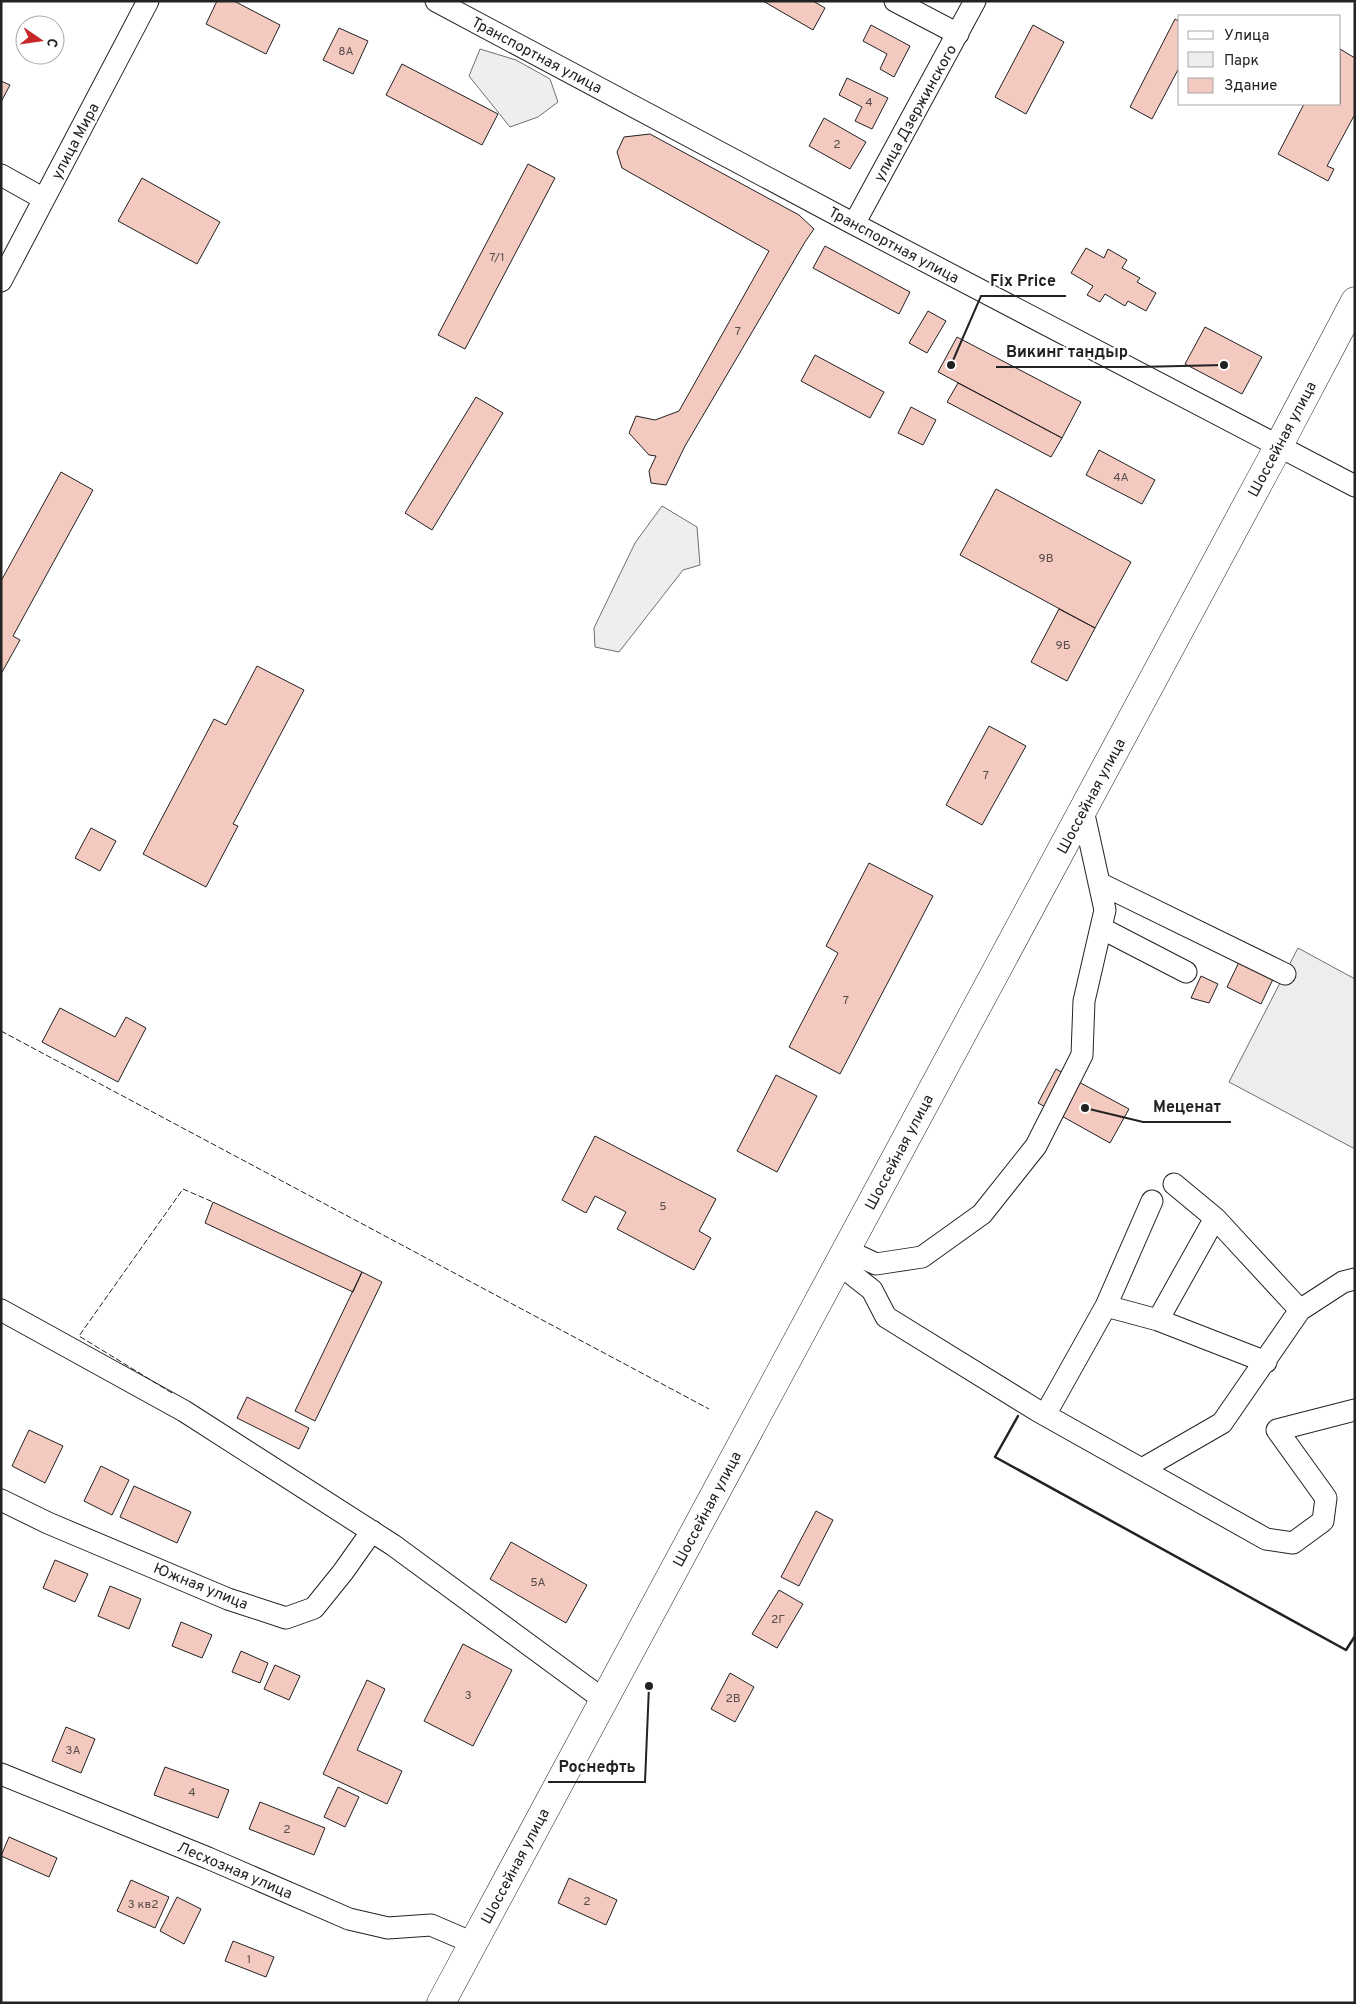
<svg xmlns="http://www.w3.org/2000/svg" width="1356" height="2004" font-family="Overpass,sans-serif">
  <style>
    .green { fill: #eee; stroke: #6f6f6f }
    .parking { fill: #ededed; stroke: #6f6f6f }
    .building { fill: #f3c9c0; stroke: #222 }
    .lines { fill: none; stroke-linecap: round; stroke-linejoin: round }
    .minor-casing { stroke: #222; stroke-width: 23 }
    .highway-casing { stroke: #222; stroke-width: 29 }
    .minor { stroke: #fff; stroke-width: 21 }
    .highway { stroke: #fff; stroke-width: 28 }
    .fence { stroke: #222; stroke-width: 1; stroke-dasharray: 6 2.5; stroke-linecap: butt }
    .wall { stroke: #222; stroke-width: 2.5 }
    .labels { text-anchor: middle; stroke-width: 4; stroke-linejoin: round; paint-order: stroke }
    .number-label { font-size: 12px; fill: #564c4a }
    .street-label { font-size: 15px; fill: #222; stroke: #fff }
    .leader { fill: none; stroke: #222; stroke-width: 2 }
    .callout-dot { fill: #222; stroke: #fff; stroke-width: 2 }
    .callout-label { font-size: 16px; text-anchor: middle; font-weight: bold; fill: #222; stroke: #fff; stroke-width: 4; stroke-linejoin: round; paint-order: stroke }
  </style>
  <rect width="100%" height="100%" fill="#fff"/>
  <path class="green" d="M480 49 516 60 550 79 558 102 538 117 510 127 469 76Z
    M662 506 697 527 700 565 683 570 619 652 595 647 594 628 635 543Z"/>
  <path class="parking" d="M1298 948 1355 979V1149L1229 1082Z"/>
  <path class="building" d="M217 1H234L280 25 266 54 206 24Z
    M763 1H813L825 8 813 30Z
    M1175 19 1180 22V66L1152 119 1130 107Z
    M871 25 910 46 894 77 880 69 887 54 863 41Z
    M1033 25 1064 42 1026 114 995 97Z
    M339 28 368 41 353 74 323 60Z
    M1340 49 1355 58V114L1327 166 1334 169 1328 181 1278 154 1304 104H1340Z
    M402 64 498 114 482 145 386 95Z
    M847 78 888 98 872 129 855 121 862 107 839 95Z
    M1 81 10 85 1 102Z
    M824 118 866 142 850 169 809 146Z
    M650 134 799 215 814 229 805 242 685 446 666 485 651 483 649 471 656 456 649 455 629 433 636 416 655 420 679 411 769 251 622 168 617 152 624 137Z
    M528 164 555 178 465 349 438 335Z
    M142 178 220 222 197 264 118 221Z
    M825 246 910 292 899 314 813 268Z
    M1086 248 1104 258 1108 249 1127 260 1122 268 1140 278 1137 282 1156 293 1146 311 1128 301 1125 306 1105 294 1100 302 1087 295 1093 286 1071 273Z
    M928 311 946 321 927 353 909 343Z
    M1205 327 1262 357 1242 394 1185 364Z
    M957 337 1081 402 1062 438 938 372Z
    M815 355 884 392 870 418 801 381Z
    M958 383 1062 438 1051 457 947 402Z
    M476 397 503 413 432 530 405 513Z
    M911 407 936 420 923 445 898 433Z
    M1099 450 1155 480 1142 504 1086 475Z
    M61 472 93 490 13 636 20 640 1 674V581Z
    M996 489 1131 562 1095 628 960 555Z
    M1059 609 1095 628 1067 681 1031 662Z
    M257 666 304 690 233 824 238 826 206 887 143 854 214 719 226 725Z
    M989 726 1026 746 982 825 946 805Z
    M91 828 116 841 100 871 75 858Z
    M869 863 933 896 840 1074 789 1047 838 953 826 946Z
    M1241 958 1275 975 1261 1004 1227 987Z
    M1201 976 1218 984 1209 1003 1191 998Z
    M60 1008 115 1037 126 1017 146 1028 118 1082 42 1042Z
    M1056 1069 1077 1081 1058 1114 1038 1103Z
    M776 1075 817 1096 777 1172 737 1151Z
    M1077 1081 1129 1109 1110 1143 1058 1114Z
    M595 1136 716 1199 699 1231 711 1238 694 1270 617 1229 626 1212 595 1196 586 1213 562 1200Z
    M213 1202 362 1272 353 1292 205 1223Z
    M362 1272 382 1282 315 1421 295 1411Z
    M247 1397 309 1428 299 1449 237 1418Z
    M29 1430 63 1446 45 1483 12 1466Z
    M101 1466 129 1480 112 1515 84 1501Z
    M134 1486 191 1512 177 1543 120 1517Z
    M816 1511 833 1520 799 1586 781 1577Z
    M511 1542 587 1585 566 1623 490 1579Z
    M55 1560 88 1574 75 1602 43 1588Z
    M110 1586 141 1599 129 1629 98 1616Z
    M779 1590 803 1604 777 1648 752 1634Z
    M181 1622 212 1635 202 1658 172 1646Z
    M463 1644 512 1670 473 1746 424 1721Z
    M241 1651 268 1663 260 1683 232 1672Z
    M275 1665 300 1676 289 1700 264 1689Z
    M730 1673 754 1687 735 1722 711 1709Z
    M367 1680 385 1689 357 1750 402 1771 387 1804 323 1774Z
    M66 1727 95 1739 81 1773 52 1761Z
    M165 1767 229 1790 218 1818 154 1795Z
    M338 1787 359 1797 345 1827 324 1817Z
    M260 1802 325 1828 314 1855 249 1829Z
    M9 1837 57 1858 49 1877 1 1856Z
    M569 1878 617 1900 606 1925 558 1903Z
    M131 1880 169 1897 155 1928 117 1911Z
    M177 1897 201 1909 184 1944 160 1931Z
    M233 1941 274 1957 266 1977 225 1961Z"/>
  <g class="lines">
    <defs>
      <path id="minor" d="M436 1 854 224 1355 486
        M895 1 958 34
        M1 175 44 199
        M854 224 975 1
        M1 281 148 1
        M1099 883 1285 974
        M1101 928 1186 972
        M1174 1184 1215 1218 1300 1310
        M846 1250 876 1264 922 1257 982 1214 1036 1146 1082 1055 1084 1001 1105 910 1083 810
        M839 1264 872 1290 886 1317 1038 1411 1266 1539 1293 1543 1323 1521 1326 1498 1277 1430 1355 1410
        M1106 1306 1158 1320 1266 1362
        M1 1310 184 1411 393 1545 604 1700
        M1158 1320 1215 1218
        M1045 1415 1106 1306 1152 1201
        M1142 1469 1222 1423 1300 1310 1343 1282 1355 1279
        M1 1500 48 1523 228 1599 286 1618 314 1608 343 1572 372 1531
        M1 1774 208 1858 349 1919 388 1928 431 1925 473 1943"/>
      <path id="highway" d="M441 2003 1278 447 1355 301"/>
    </defs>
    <use href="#minor" class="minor-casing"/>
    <use href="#highway" class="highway-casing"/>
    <use href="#minor" class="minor"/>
    <use href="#highway" class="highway"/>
    <path class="fence" d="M1 1031 709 1409
      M172 1393 79 1336 183 1189 213 1202"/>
    <path class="wall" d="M1018 1416 995 1457 1346 1650 1355 1636"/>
  </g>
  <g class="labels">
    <g class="number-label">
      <text x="346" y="55">8А</text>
      <text x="869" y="106">4</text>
      <text x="837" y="148">2</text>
      <text x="497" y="261">7/1</text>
      <text x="738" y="335">7</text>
      <text x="1121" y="481">4А</text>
      <text x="1046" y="562">9В</text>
      <text x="1063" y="649">9Б</text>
      <text x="986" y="779">7</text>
      <text x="846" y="1004">7</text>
      <text x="663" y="1210">5</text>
      <text x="538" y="1586">5А</text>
      <text x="778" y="1623">2Г</text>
      <text x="468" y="1699">3</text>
      <text x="733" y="1702">2В</text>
      <text x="73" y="1754">3А</text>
      <text x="192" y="1796">4</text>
      <text x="287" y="1833">2</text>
      <text x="587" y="1905">2</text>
      <text x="143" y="1908">3 кв2</text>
      <text x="249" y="1963">1</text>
    </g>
    <g class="street-label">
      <text transform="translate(537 55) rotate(28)" y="5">Транспортная улица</text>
      <text transform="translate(915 113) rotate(-61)" y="5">улица Дзержинского</text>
      <text transform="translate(75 141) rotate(-62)" y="5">улица Мира</text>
      <text transform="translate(894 245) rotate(28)" y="5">Транспортная улица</text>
      <text transform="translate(1282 439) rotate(-62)" y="5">Шоссейная улица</text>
      <text transform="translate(1091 796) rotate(-62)" y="5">Шоссейная улица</text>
      <text transform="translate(899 1152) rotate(-62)" y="5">Шоссейная улица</text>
      <text transform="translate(707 1509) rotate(-62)" y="5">Шоссейная улица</text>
      <text transform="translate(201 1586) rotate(22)" y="5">Южная улица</text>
      <text transform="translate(515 1866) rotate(-62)" y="5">Шоссейная улица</text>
      <text transform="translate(235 1870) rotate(23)" y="5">Лесхозная улица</text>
    </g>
  </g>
  <path class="leader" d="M951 365L981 296H1066M1224 365L1138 367H996M1085 1108L1143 1122H1231M649 1686L645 1782H548"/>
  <g class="callout-dot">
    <circle cx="951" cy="365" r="5"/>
    <circle cx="1224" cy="365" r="5"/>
    <circle cx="1085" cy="1108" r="5"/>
    <circle cx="649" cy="1686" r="5"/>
  </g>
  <g class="callout-label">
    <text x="1023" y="286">Fix Price</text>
    <text x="1067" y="357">Викинг тандыр</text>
    <text x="1187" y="1112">Меценат</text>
    <text x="597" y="1772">Роснефть</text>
  </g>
  <rect width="1356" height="2004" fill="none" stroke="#222222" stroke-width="5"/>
  <rect x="1178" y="15" width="162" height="90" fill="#ffffff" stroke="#a7a7a7"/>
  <rect x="1188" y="31" width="25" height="8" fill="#ffffff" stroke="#a7a7a7"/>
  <text x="1224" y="40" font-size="15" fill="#222222">Улица</text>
  <rect x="1188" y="52" width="25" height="15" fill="#eeeeee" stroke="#a7a7a7"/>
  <text x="1224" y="65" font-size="15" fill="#222222">Парк</text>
  <rect x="1188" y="78" width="25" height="15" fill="#f3c9c0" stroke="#a7a7a7"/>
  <text x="1224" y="90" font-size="15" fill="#222222">Здание</text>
  <g transform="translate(40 40) rotate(103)"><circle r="24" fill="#ffffff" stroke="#a7a7a7"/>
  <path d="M0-4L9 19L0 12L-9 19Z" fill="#c62828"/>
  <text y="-8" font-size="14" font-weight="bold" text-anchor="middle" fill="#222222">С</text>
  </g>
</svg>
